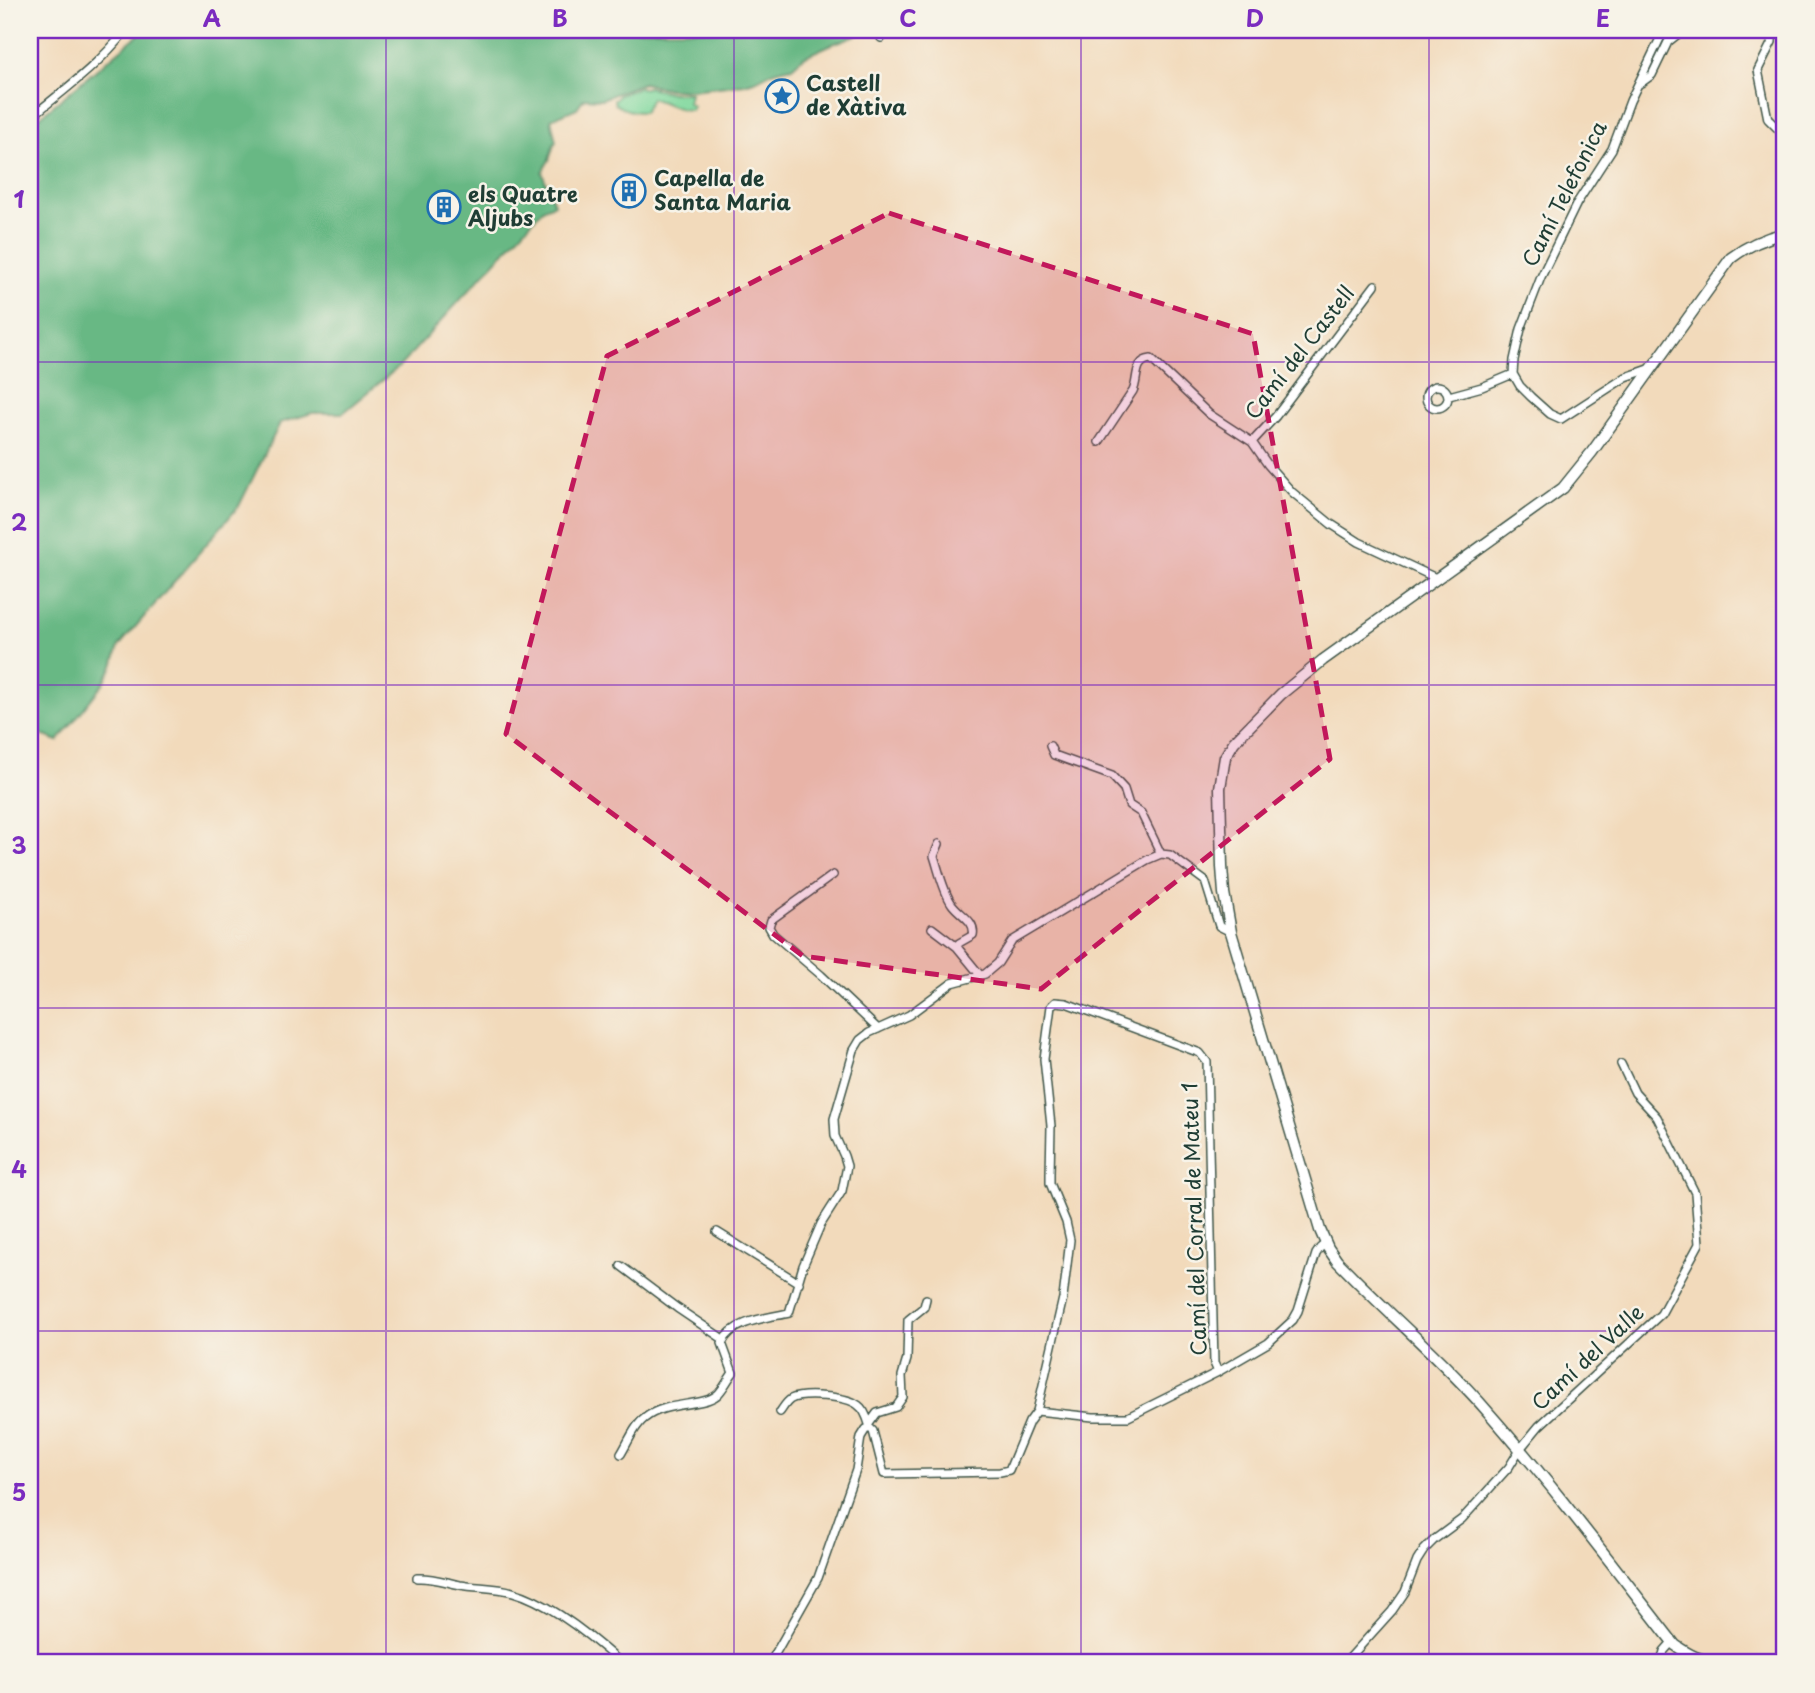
<svg xmlns="http://www.w3.org/2000/svg" width="1815" height="1693" font-family="'Playpen Sans',sans-serif">
  <style>
    .green { fill: #7fd89d; stroke: #4f8a68; stroke-width: 2 }
    .forest { fill: #67b884; stroke: #437a5c; stroke-width: 2 }
    .lines { fill: none; stroke-linecap: round; stroke-linejoin: round }
    .minor-casing { stroke: #3f5548; stroke-width: 10 }
    .secondary-casing { stroke: #3f5548; stroke-width: 13 }
    .minor { stroke: #fff; stroke-width: 7 }
    .secondary { stroke: #fff; stroke-width: 10 }
    .marked { fill: #c2185b; fill-opacity: 0.2; stroke: #c2185b; stroke-width: 5; stroke-dasharray: 14 9; stroke-linejoin: round }
    .grid { fill: none; stroke: #7b2cbf; stroke-width: 2; stroke-opacity: 0.55 }
    .labels { text-anchor: middle; stroke-width: 5; stroke-linejoin: round; paint-order: stroke }
    .poi-label { font-size: 21px; font-weight: bold; fill: #1f3d34; stroke: #f7f3e8; text-anchor: start }
    .street-label { font-size: 21px; fill: #1f3d34; stroke: #f7f3e8 }
    .neatline { fill: none; stroke: #7b2cbf; stroke-width: 2.5 }
    .grid-label { font-size: 23px; text-anchor: middle; font-weight: bold; fill: #7b2cbf }
  </style>
  <rect width="100%" height="100%" fill="#f7f3e8"/>
  <filter id="ink" filterUnits="userSpaceOnUse"><feTurbulence type="fractalNoise" baseFrequency=".0143" numOctaves="2"/><feDisplacementMap in="SourceGraphic" scale="14" xChannelSelector="R" yChannelSelector="G"/><feConvolveMatrix kernelMatrix="1 2 1 2 8 2 1 2 1" color-interpolation-filters="sRGB"/></filter>
  <filter id="wash" filterUnits="userSpaceOnUse"><feTurbulence type="fractalNoise" baseFrequency=".00686" numOctaves="4" result="noise"/><feDisplacementMap in="SourceGraphic" scale="28" xChannelSelector="R" yChannelSelector="G"/><feGaussianBlur stdDeviation="1.57" result="paint"/><feColorMatrix in="noise" values="0 0 0 0 0 0 0 0 0 0 0 0 0 0 0 0 0 1.4 0 .05"/><feComposite in="paint" operator="in"/></filter>
  <g filter="url(#wash)">
    <rect width="100%" height="100%" fill="#f2dabb"/>
    <path class="green" d="M640 87 641 89 648 87 672 93H690L688 103 693 106 691 110 681 109 651 98 644 112C634 112 623 110 615 104L614 100 619 95Z"/>
    <path class="forest" d="M144 30H875L874 31 864 32 830 45 803 57 792 67 774 71 757 80 745 84 691 90 669 89 643 83 602 99 584 98 577 108 551 119 556 142 554 144 549 160 542 172 554 204 544 208 401 365 343 413H312L280 423 239 506 119 646 113 666 103 684 58 741 39 734 30 727V125Z"/>
  </g>
  <g filter="url(#ink)">
    <g class="lines">
      <defs>
        <path id="minor" d="M1773 30 1772 42 1758 70 1768 119 1782 133 1785 135
          M881 38 882 30
          M1641 83 1652 75 1668 42 1683 30
          M30 118C64 90 99 65 126 30
          M1652 368 1626 377 1561 419 1550 414 1531 397 1520 386 1513 374 1514 360 1521 329 1541 277 1577 203 1612 149 1630 101 1664 30
          M1426 397a11 11 0 1 1 22 0a11 11 0 1 1-22 0Z
          M1449 396 1482 387 1513 374
          M1099 442 1133 391C1139 378 1133 361 1151 359L1209 414 1252 442 1268 465 1292 492 1331 524 1359 542 1438 579
          M1252 442 1276 416 1375 285
          M1050 746 1054 755 1112 776 1124 789 1129 805 1141 813 1161 854
          M939 844 934 856C939 871 943 891 952 904 960 915 976 921 973 935L959 943 957 947
          M833 875 771 920 769 927 773 934 821 975 878 1029
          M932 928 957 947 980 975
          M717 1232 799 1283
          M621 1266 677 1308 723 1339
          M1037 1411 1093 1417H1128L1218 1372 1268 1343 1293 1320 1298 1311 1316 1254 1320 1248 1326 1243
          M780 1412C783 1408 786 1402 791 1399 803 1393 847 1396 858 1405 864 1409 867 1417 869 1424
          M869 1428V1424L877 1413 896 1407 903 1397 902 1376 907 1359 908 1320 924 1307 926 1299
          M621 1454C628 1443 634 1426 645 1418 666 1401 702 1407 717 1395 723 1390 728 1379 733 1373L722 1343C733 1320 767 1318 789 1313L803 1266 821 1224 842 1191 847 1166 844 1156 835 1136 834 1119 854 1050 860 1040 869 1033 909 1015 952 983 985 974 998 963 1012 941 1147 860 1161 854 1170 855 1205 881 1219 926 1231 932
          M417 1578C432 1577 445 1582 460 1585 478 1588 496 1587 513 1592 550 1602 593 1638 621 1663
          M770 1663 818 1578 856 1470 861 1437 866 1429H871L873 1431 884 1474 1000 1472 1009 1470 1029 1422 1037 1411 1063 1298 1070 1240 1066 1222 1050 1183V1174L1051 1126 1044 1059 1051 1006 1055 1002 1066 1003 1200 1053 1207 1062 1214 1363 1218 1372
          M1345 1663 1392 1611 1405 1592 1417 1561 1424 1550 1435 1539 1462 1519 1482 1497 1509 1467 1520 1449 1539 1426 1661 1314 1699 1244 1695 1193 1657 1117 1635 1093 1621 1064
          M1661 1663 1664 1651 1672 1642"/>
        <path id="secondary" d="M1718 1663C1701 1661 1689 1655 1675 1645 1614 1567 1554 1487 1488 1412 1445 1362 1394 1319 1348 1272L1337 1261 1328 1248 1320 1230 1231 932 1224 893 1222 867 1220 788 1225 757 1234 742 1281 694 1323 660 1563 488 1592 452 1731 258C1748 245 1764 238 1785 233"/>
      </defs>
      <use href="#minor" class="minor-casing"/>
      <use href="#secondary" class="secondary-casing"/>
      <use href="#minor" class="minor"/>
      <use href="#secondary" class="secondary"/>
    </g>
  </g>
  <path class="marked" d="M889 213 1253 334 1330 759 1041 989 803 956 506 734 607 356Z"/>
  <path class="grid" d="M386 30V1663M734 30V1663M1081 30V1663M1429 30V1663M30 362H1785M30 685H1785M30 1008H1785M30 1331H1785"/>
  <defs>
    <symbol id="sight-ring" viewBox="-11 -11 22 22"><circle r="9.5" fill="#f7f3e8" stroke="#1f6fb2" stroke-width="1.5"/><path d="M0-6L1.8-2.2L6-1.7L2.9 1.2L3.7 5.4L0 3.3L-3.7 5.4L-2.9 1.2L-6-1.7L-1.8-2.2Z" fill="#1f6fb2"/></symbol>
    <symbol id="building-ring" viewBox="-11 -11 22 22"><circle r="9.5" fill="#f7f3e8" stroke="#1f6fb2" stroke-width="1.5"/><path d="M-4-6H4V6H1V3H-1V6H-4ZM-2.5-4.3h1.7v1.8h-1.7ZM.8-4.3h1.7v1.8H.8ZM-2.5-1h1.7V.8h-1.7ZM.8-1h1.7V.8H.8Z" fill="#1f6fb2"/></symbol>
  </defs>
  <g fill-rule="evenodd">
    <use href="#sight-ring" x="763" y="77" width="38" height="38"/>
    <use href="#building-ring" x="610" y="172" width="38" height="38"/>
    <use href="#building-ring" x="425" y="188" width="38" height="38"/>
  </g>
  <g class="labels">
    <g class="poi-label">
      <text x="806" y="91">Castell<tspan x="806" dy="24">de Xàtiva</tspan></text>
      <text x="654" y="186">Capella de<tspan x="654" dy="24">Santa Maria</tspan></text>
      <text x="468" y="202">els Quatre<tspan x="468" dy="24">Aljubs</tspan></text>
    </g>
    <g class="street-label">
      <text transform="translate(1565 194) rotate(-63)" y="7">Camí Telefonica</text>
      <text transform="translate(1300 353) rotate(-52)" y="7">Camí del Castell</text>
      <text transform="translate(1195 1219) rotate(-92)" y="7">Camí del Corral de Mateu 1</text>
      <text transform="translate(1588 1358) rotate(-43)" y="7">Camí del Valle</text>
    </g>
  </g>
  <rect width="1815" height="1693" fill="none" stroke="#f7f3e8" stroke-width="77"/>
  <rect x="38" y="38" width="1738" height="1616" class="neatline"/>
  <g class="grid-label">
    <text x="212" y="27">A</text>
    <text x="560" y="27">B</text>
    <text x="908" y="27">C</text>
    <text x="1255" y="27">D</text>
    <text x="1603" y="27">E</text>
    <text x="19" y="208">1</text>
    <text x="19" y="531">2</text>
    <text x="19" y="854">3</text>
    <text x="19" y="1178">4</text>
    <text x="19" y="1501">5</text>
  </g>
</svg>
